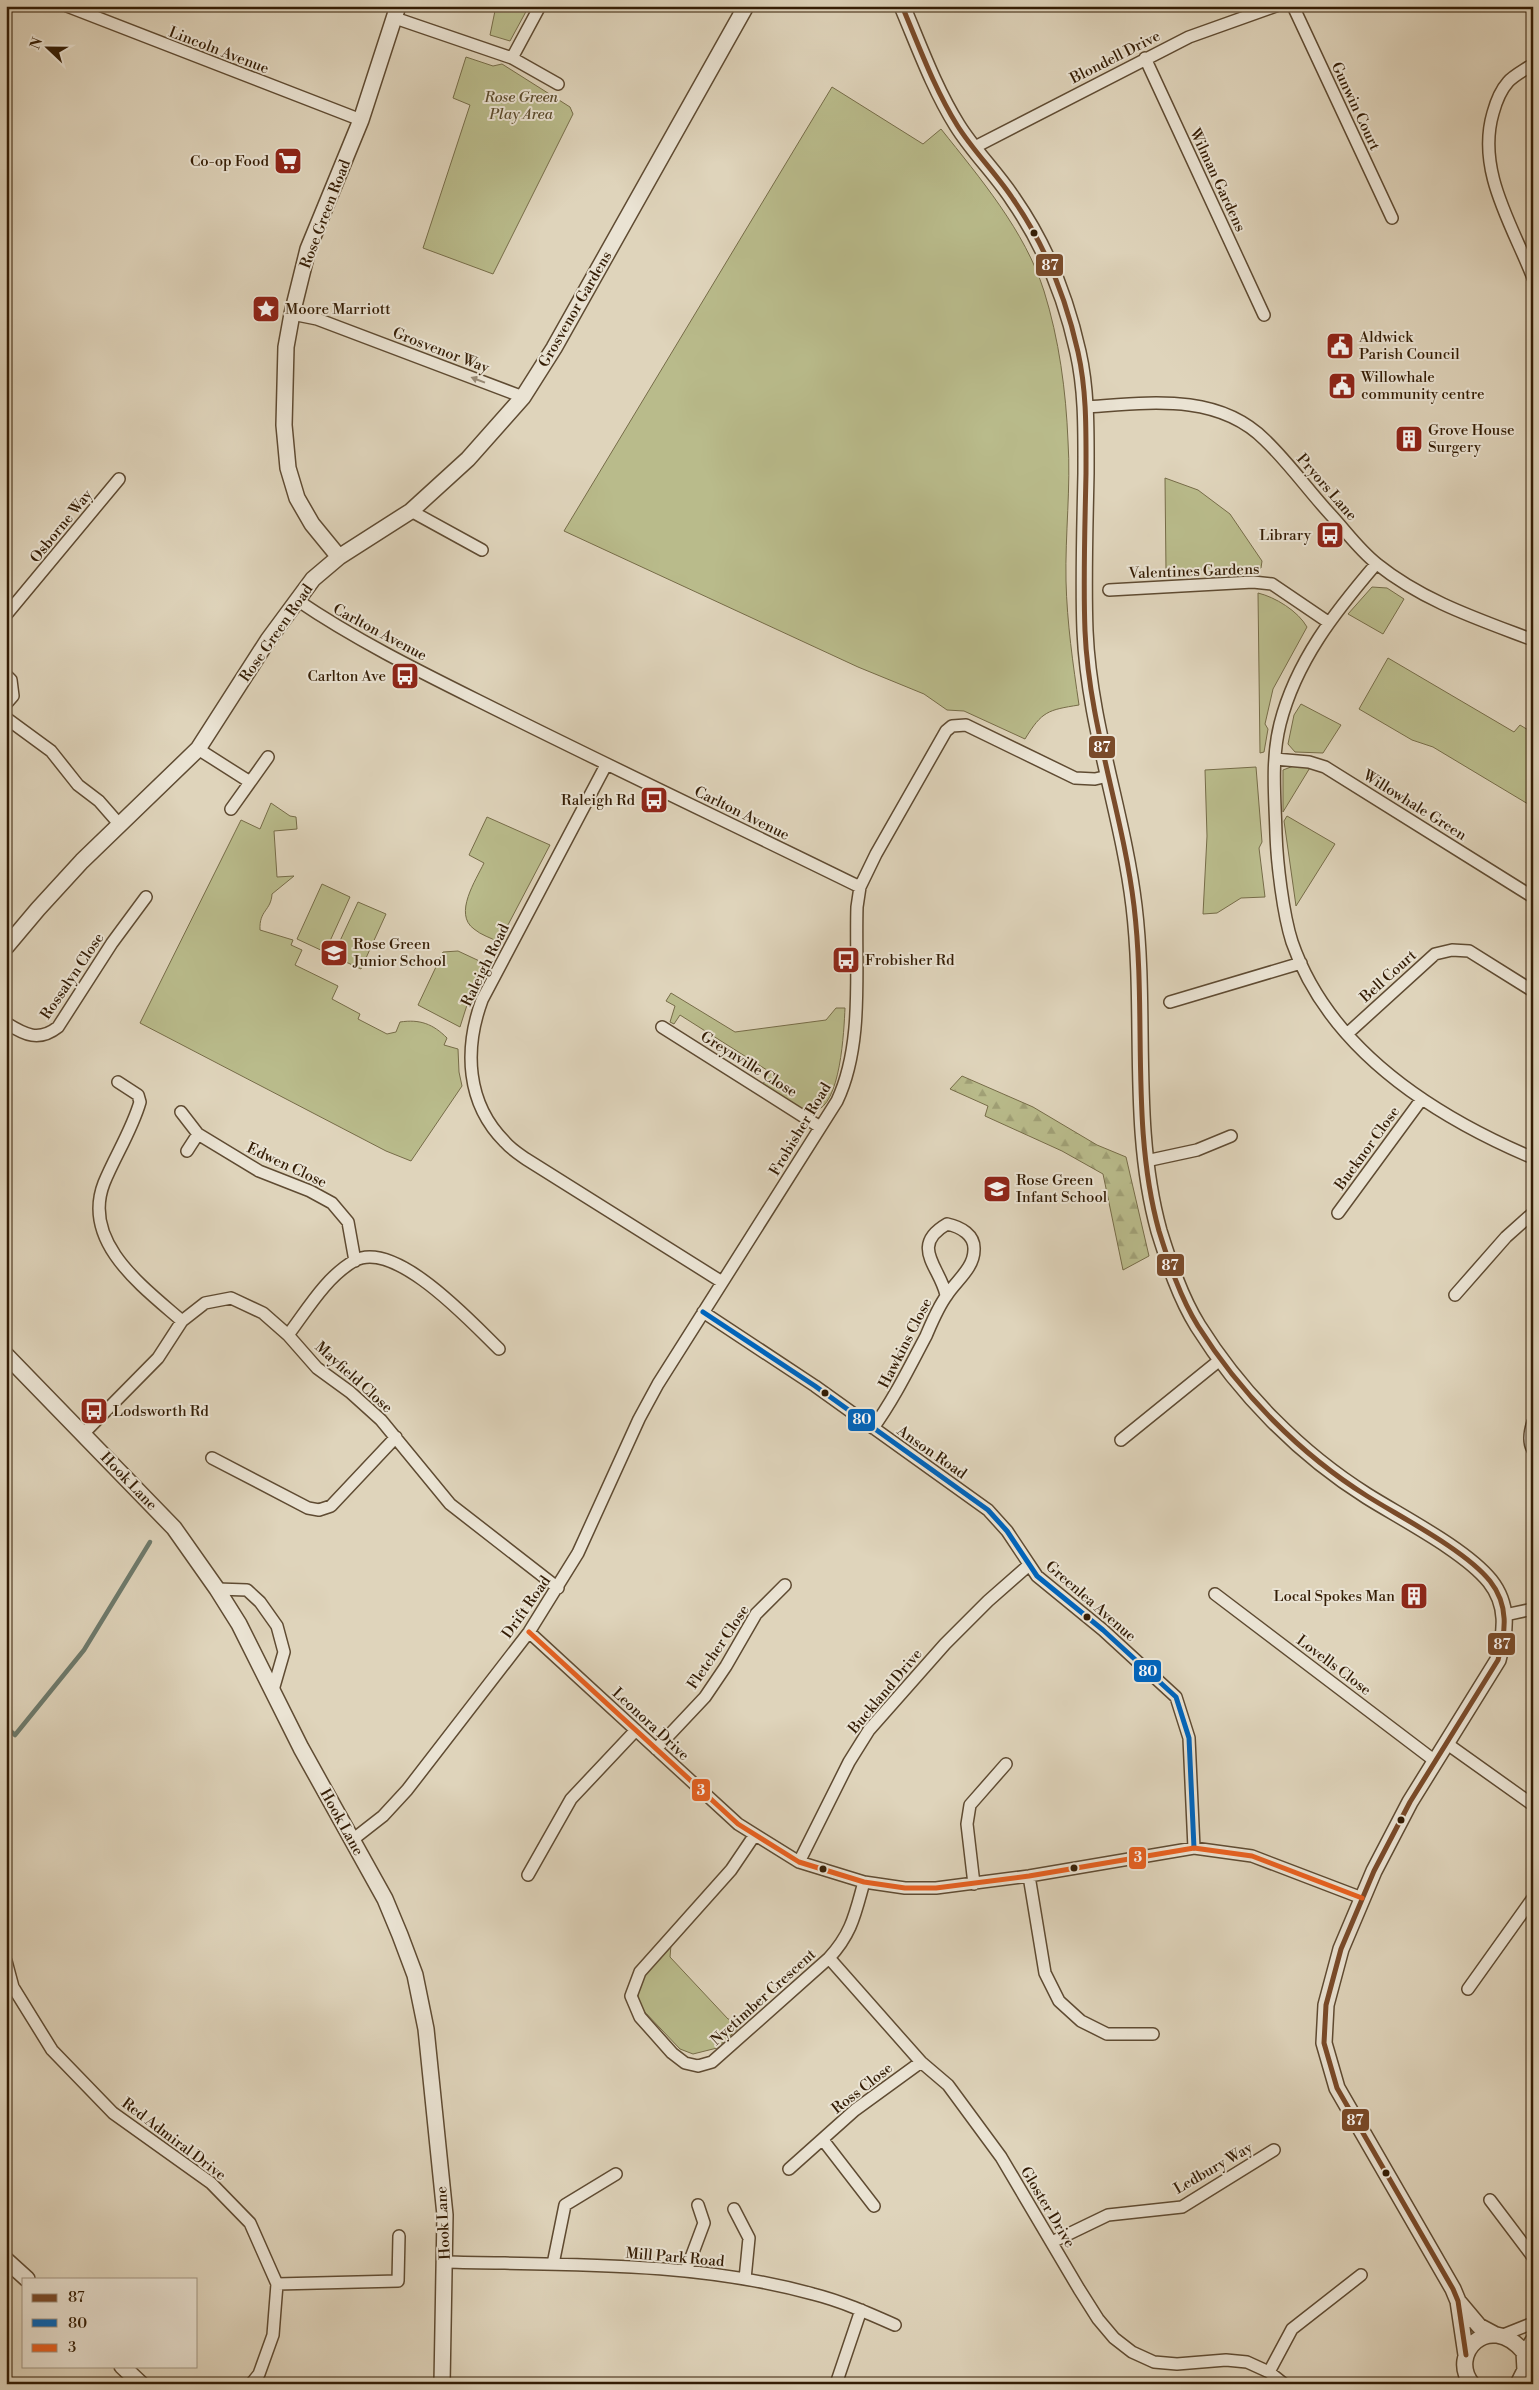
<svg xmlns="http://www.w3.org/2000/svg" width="1539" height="2390" font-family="'Libre Bodoni',serif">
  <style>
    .green { fill: #b9bb8b; stroke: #766c48 }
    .forest { fill: url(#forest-firs); stroke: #766c48 }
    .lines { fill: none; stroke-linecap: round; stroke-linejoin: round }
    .stream { stroke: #6d7a6c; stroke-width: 4.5 }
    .minor-casing { stroke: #5f4b32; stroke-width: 14 }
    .tertiary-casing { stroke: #5f4b32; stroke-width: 18 }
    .minor { stroke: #eae3d3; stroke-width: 11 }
    .tertiary { stroke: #eae3d3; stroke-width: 15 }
    .bus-1-casing { stroke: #eae3d3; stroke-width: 9 }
    .bus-2-casing { stroke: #eae3d3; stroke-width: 9 }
    .bus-3-casing { stroke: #eae3d3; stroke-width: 9 }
    .bus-1 { stroke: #7a4b2a; stroke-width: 5 }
    .bus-2 { stroke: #0065bd; stroke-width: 5 }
    .bus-3 { stroke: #e86121; stroke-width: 5 }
    .oneway { fill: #988a76 }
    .bus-dot { fill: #341d05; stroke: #eae3d3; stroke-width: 2 }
    .labels { text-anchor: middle; stroke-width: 4; stroke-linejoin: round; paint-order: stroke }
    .street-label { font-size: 15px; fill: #341d05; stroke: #eae3d3 }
    .park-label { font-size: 15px; font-style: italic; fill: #5c4c2d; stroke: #eae3d3 }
    .poi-label { font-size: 15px; fill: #341d05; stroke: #eae3d3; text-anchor: start }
    .line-badge { stroke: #eae3d3; stroke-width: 2 }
    .badge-label { font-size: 14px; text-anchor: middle; font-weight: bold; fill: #fff }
  </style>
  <defs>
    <pattern id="forest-firs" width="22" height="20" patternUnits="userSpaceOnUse" patternTransform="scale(1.25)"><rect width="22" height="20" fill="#b9bb8b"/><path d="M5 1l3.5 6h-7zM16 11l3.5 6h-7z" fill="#a0a076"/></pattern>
  </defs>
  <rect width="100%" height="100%" fill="#dfd4bb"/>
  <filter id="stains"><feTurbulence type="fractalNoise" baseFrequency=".004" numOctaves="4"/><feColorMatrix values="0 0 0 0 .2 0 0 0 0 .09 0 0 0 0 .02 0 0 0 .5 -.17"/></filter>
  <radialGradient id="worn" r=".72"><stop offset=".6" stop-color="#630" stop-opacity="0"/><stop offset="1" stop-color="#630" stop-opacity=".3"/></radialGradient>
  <path class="green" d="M496 6H529L510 41 490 35Z
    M466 57 493 66 502 64 570 107 573 114 493 274 423 248 470 105 453 98Z
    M832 87 923 144 941 129C980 178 1025 231 1044 291 1059 339 1066 391 1068 441 1071 487 1065 534 1066 581 1067 623 1073 664 1079 705 1048 710 1042 711 1025 739L964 711 947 710 924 694 858 667 564 531Z
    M1165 478 1198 490 1230 514 1262 561 1261 568 1166 571Z
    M1372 587 1387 588 1404 599 1383 634 1348 614Z
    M1258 593C1275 597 1298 611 1307 627L1273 689 1265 724 1268 729 1264 752 1260 753Z
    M1388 658 1514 732 1520 725 1533 733V807L1433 747 1412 740 1359 709Z
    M1301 704 1341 725 1323 753 1295 752 1288 744 1294 715Z
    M1296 765 1311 766 1283 812V770Z
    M1256 767 1262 842 1259 848 1265 897 1241 898 1217 913 1203 914 1207 836 1205 770Z
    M271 803 290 816 296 817 297 829 274 831 277 877 294 876 272 894C271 911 259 910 260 930L293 940 291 945 302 950 295 965 338 986 332 999 360 1014 358 1019 387 1034 396 1032 400 1022C420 1019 433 1024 447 1038L444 1045 458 1049 459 1072 462 1086 411 1161 386 1151 140 1023 241 820 260 829Z
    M1287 816 1335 844 1296 906 1284 821Z
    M487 817 550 845 499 942C491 938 481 935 474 929 453 914 476 880 484 863L469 855Z
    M322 884 350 897 325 952 297 939Z
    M358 902 386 914 361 969 333 956Z
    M458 951 488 965 467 1005 460 1027 418 1005 443 952Z
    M671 993 735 1032 826 1020 836 1008H845C844 1029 841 1107 814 1111 802 1113 773 1090 763 1084L770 1072 680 1015 674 1024 670 1022 675 1006 666 1001Z
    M671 1945 670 1957 728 2019 745 2022 717 2048 693 2054 680 2049 642 2009 638 1997 639 1986 643 1975Z"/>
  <path class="forest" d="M962 1076 1033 1107 1097 1145 1126 1157 1149 1256 1123 1270 1103 1174 1062 1151 985 1116 988 1106 950 1089Z"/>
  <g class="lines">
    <path class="stream" d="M6 1727 15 1735 84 1650 150 1542"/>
    <defs>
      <path id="minor" d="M67 6 361 120
        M1293 6 1392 218
        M395 18 512 58 558 84
        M512 58 540 6
        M1145 58 1264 315
        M1533 64C1525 70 1514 75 1508 82 1500 91 1496 102 1493 113 1476 171 1513 226 1533 278
        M973 148 1189 37 1276 6
        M292 314 317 319 523 397
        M1085 407C1147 403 1217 392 1265 440 1289 463 1308 490 1330 514 1345 530 1359 550 1377 564 1423 601 1478 619 1533 640
        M411 511 482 550
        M1376 564C1335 612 1296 661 1280 724 1271 760 1275 797 1276 834 1277 863 1283 914 1292 942 1329 1049 1434 1116 1533 1158
        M1109 590 1253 582 1272 584 1328 622
        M297 600C360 643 431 677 499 711 619 771 740 828 860 887
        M6 615 119 479
        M6 675 11 680 13 696 6 704
        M6 718 51 751 78 785 99 801 120 825
        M198 749 250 782
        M1275 759 1309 762 1325 767 1533 897
        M606 765 482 1000C464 1049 466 1103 505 1142 511 1149 519 1154 526 1159L722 1282
        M231 809 268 757
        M1170 1002 1301 963
        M6 1023C25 1035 39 1042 58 1027L112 943 146 897
        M662 1027 820 1127
        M1347 1034 1435 954 1452 950 1469 951 1533 991
        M118 1082 138 1095 140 1102C132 1130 115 1156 104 1183 81 1242 143 1287 182 1321
        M181 1112 198 1134 259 1171 310 1191 332 1203 348 1222 355 1261
        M187 1151 198 1134
        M1146 1161 1197 1150 1231 1136
        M1338 1213 1421 1100
        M1455 1295 1506 1237 1533 1213
        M703 1312 815 1386 988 1510 1007 1531 1037 1576 1103 1630 1176 1697 1189 1738 1194 1848
        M499 1349C472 1323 395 1238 354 1261 326 1277 307 1310 288 1335L317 1368 350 1392 381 1420 450 1504 558 1588
        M1533 1422C1530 1431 1528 1442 1533 1450
        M873 1428C894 1399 909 1368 926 1336 932 1322 938 1307 947 1295 956 1281 974 1268 974 1250 975 1235 961 1227 947 1224 909 1246 940 1267 946 1295
        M84 1433 158 1358 182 1321 205 1303 231 1298 263 1313 288 1335
        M1121 1440 1221 1359
        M212 1458 308 1508 319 1510 331 1506 396 1437
        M217 1589 247 1590 260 1602 277 1626 284 1652 273 1690
        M1215 1594 1435 1761
        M1505 1615 1533 1609
        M529 1632 738 1824 799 1862 864 1882 905 1888H936L1029 1876 1194 1848 1252 1856 1362 1898
        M1446 1743 1533 1805
        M656 1749 705 1697 726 1666 756 1614 785 1585
        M754 1836 731 1870 640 1972 631 1996 640 2017 672 2053 685 2063 698 2066 712 2062 829 1958C852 1933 855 1914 864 1882
        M351 1841 383 1816 407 1790 529 1632 578 1553 639 1419 658 1384 837 1101C864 1044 855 970 857 907L860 887 876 854 946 731 952 726 966 725 1075 778 1095 779 1108 776
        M799 1862 849 1762 869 1730 945 1644 988 1601 1029 1565
        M528 1875 571 1799 636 1730
        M1029 1876 1045 1973 1059 2001 1081 2021 1107 2034H1153
        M974 1884 967 1824 970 1805 1006 1764
        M829 1958 921 2062 948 2085 1001 2157 1079 2289 1098 2319 1114 2338 1132 2352 1154 2362 1177 2364 1226 2360 1247 2362 1269 2372 1284 2384
        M6 1961 13 1987 52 2050 113 2113 211 2183 250 2223 277 2284 273 2335 259 2374 251 2384
        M1468 1989 1533 1898
        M823 2140 874 2206
        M789 2169 855 2110 921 2062
        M1490 2200 1533 2257
        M734 2209 749 2238 745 2279
        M1052 2242 1108 2215 1182 2207 1274 2150
        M446 2262C568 2265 694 2261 813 2294 841 2301 868 2313 895 2325
        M553 2264 565 2205 616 2174
        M686 2271 704 2223 698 2205
        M277 2284 398 2281 399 2236
        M1503 2335 1533 2323
        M1524 2352 1533 2337
        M1525 2370 1531 2384
        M1269 2372 1292 2329 1361 2275
        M836 2384 861 2310"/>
      <path id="tertiary" d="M902 6C919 46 934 88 957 125 973 151 996 173 1013 199 1045 245 1066 298 1078 352 1087 392 1086 433 1086 473 1085 526 1083 579 1085 631 1089 725 1123 814 1134 906 1147 1014 1130 1126 1159 1231 1169 1263 1180 1297 1198 1326 1240 1393 1300 1454 1367 1496 1402 1518 1465 1550 1490 1581 1509 1605 1506 1631 1498 1660L1410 1802 1374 1871 1341 1949 1326 2005 1324 2043 1337 2088 1453 2289 1458 2301 1466 2355
        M339 557 312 524 297 498 288 468 284 425 286 347 292 314 308 249 361 120 398 6
        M6 947 38 909 82 861 198 749 268 640 313 579 339 557 411 511 468 459 523 397 554 348 746 6
        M6 1355 174 1528 217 1589 239 1624 301 1748 385 1899 400 1935 415 1975 426 2029 445 2215 442 2384
        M6 2260 27 2279
        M1458 2301 1479 2326 1494 2334
        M122 2366 141 2384
        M1472 2384C1448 2355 1488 2310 1524 2352L1525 2370 1518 2384"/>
    </defs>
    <use href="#minor" class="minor-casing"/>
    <use href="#tertiary" class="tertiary-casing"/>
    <use href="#minor" class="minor"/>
    <use href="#tertiary" class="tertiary"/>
    <defs>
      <path id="bus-1" d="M902 6C919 46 934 88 957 125 973 151 996 173 1013 199 1045 245 1066 298 1078 352 1087 392 1086 433 1086 473 1085 526 1083 579 1085 631 1089 725 1123 814 1134 906 1147 1014 1130 1126 1159 1231 1169 1263 1180 1297 1198 1326 1240 1393 1300 1454 1367 1496 1402 1518 1465 1550 1490 1581 1509 1605 1506 1631 1498 1660L1410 1802 1374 1871 1341 1949 1326 2005 1324 2043 1337 2088 1453 2289 1458 2301 1466 2355"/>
      <path id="bus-2" d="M703 1312 815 1386 988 1510 1007 1531 1037 1576 1103 1630 1176 1697 1189 1738 1194 1848"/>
      <path id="bus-3" d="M529 1632 738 1824 799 1862 864 1882 905 1888H936L1029 1876 1194 1848 1252 1856 1362 1898"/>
    </defs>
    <use href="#bus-1" class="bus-1-casing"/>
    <use href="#bus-2" class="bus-2-casing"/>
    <use href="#bus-3" class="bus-3-casing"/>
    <use href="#bus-1" class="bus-1"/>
    <use href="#bus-2" class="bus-2"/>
    <use href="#bus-3" class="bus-3"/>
  </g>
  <defs><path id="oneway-solid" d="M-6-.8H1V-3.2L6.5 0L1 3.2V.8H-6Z" transform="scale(1.25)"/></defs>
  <use class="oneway" href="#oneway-solid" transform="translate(478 380) rotate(-159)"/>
  <defs>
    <symbol id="supermarket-square" viewBox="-11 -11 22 22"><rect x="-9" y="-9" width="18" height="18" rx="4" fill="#8f2418" stroke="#eae3d3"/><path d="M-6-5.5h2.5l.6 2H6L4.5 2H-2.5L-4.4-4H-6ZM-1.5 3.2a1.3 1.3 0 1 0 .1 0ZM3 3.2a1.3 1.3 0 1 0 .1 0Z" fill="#fff"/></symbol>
    <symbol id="sight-square" viewBox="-11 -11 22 22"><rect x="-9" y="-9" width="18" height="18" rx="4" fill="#8f2418" stroke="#eae3d3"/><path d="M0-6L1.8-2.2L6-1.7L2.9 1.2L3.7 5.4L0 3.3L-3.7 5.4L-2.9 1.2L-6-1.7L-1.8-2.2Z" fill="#fff"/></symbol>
    <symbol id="civic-square" viewBox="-11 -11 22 22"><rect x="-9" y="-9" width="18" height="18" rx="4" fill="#8f2418" stroke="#eae3d3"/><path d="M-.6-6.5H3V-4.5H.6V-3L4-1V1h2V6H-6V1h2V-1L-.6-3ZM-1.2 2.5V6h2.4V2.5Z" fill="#fff"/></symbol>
    <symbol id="building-square" viewBox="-11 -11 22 22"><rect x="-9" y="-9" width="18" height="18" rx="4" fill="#8f2418" stroke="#eae3d3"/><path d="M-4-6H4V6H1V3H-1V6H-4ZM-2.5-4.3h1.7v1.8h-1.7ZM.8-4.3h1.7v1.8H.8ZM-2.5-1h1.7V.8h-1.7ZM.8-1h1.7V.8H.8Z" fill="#fff"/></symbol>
    <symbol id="bus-square" viewBox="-11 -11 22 22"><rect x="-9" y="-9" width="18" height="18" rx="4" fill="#8f2418" stroke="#eae3d3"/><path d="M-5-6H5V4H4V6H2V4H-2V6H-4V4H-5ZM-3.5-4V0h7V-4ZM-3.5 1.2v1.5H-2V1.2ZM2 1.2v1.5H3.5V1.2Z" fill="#fff"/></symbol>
    <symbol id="school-square" viewBox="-11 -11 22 22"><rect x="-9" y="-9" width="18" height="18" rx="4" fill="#8f2418" stroke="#eae3d3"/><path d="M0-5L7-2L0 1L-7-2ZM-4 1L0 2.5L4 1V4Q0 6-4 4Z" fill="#fff"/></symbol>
  </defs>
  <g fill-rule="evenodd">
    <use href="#supermarket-square" x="272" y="145" width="32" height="32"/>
    <use href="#sight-square" x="250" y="293" width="32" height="32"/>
    <use href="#civic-square" x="1324" y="330" width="32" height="32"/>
    <use href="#civic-square" x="1326" y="370" width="32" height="32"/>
    <use href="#building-square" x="1393" y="423" width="32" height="32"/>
    <use href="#bus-square" x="1314" y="519" width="32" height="32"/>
    <use href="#bus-square" x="389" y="660" width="32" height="32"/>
    <use href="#bus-square" x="638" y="784" width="32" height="32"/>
    <use href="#school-square" x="318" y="937" width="32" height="32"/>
    <use href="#bus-square" x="830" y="944" width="32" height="32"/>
    <use href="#school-square" x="981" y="1173" width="32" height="32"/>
    <use href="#bus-square" x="78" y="1395" width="32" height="32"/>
    <use href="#building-square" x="1398" y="1580" width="32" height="32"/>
  </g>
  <g class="bus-dot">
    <circle cx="1034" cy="233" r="4.5"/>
    <circle cx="825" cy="1393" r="4.5"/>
    <circle cx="1087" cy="1617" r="4.5"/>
    <circle cx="1401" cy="1820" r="4.5"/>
    <circle cx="1074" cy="1868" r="4.5"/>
    <circle cx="823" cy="1869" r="4.5"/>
    <circle cx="1386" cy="2173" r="4.5"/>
  </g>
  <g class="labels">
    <g class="street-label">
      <text transform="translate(219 50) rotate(21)" y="5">Lincoln Avenue</text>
      <text transform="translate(1115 57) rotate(-27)" y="5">Blondell Drive</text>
      <text transform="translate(1356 106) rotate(65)" y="5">Gunwin Court</text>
      <text transform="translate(1218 180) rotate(65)" y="5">Wilman Gardens</text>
      <text transform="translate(325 214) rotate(-69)" y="5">Rose Green Road</text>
      <text transform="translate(575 309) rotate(-60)" y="5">Grosvenor Gardens</text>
      <text transform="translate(441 350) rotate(21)" y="5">Grosvenor Way</text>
      <text transform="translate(1327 487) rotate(49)" y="5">Pryors Lane</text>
      <text transform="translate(61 526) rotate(-51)" y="5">Osborne Way</text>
      <text transform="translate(1194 571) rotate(-2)" y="5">Valentines Gardens</text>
      <text transform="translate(380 632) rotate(28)" y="5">Carlton Avenue</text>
      <text transform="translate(276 633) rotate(-55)" y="5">Rose Green Road</text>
      <text transform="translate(1415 805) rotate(32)" y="5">Willowhale Green</text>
      <text transform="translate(742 813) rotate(26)" y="5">Carlton Avenue</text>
      <text transform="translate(485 965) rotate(-64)" y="5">Raleigh Road</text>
      <text transform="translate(72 976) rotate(-56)" y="5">Rossalyn Close</text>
      <text transform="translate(1388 976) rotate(-42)" y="5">Bell Court</text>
      <text transform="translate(749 1064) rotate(32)" y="5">Greynville Close</text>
      <text transform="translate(800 1129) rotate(-59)" y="5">Frobisher Road</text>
      <text transform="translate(1367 1148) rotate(-54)" y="5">Bucknor Close</text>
      <text transform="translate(287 1165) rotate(25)" y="5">Edwen Close</text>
      <text transform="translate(905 1343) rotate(-63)" y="5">Hawkins Close</text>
      <text transform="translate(354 1377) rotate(42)" y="5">Mayfield Close</text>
      <text transform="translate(932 1452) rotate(35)" y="5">Anson Road</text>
      <text transform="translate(129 1481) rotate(46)" y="5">Hook Lane</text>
      <text transform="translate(1091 1601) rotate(41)" y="5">Greenlea Avenue</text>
      <text transform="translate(526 1607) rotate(-55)" y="5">Drift Road</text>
      <text transform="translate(718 1647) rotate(-56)" y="5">Fletcher Close</text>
      <text transform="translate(1334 1665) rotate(37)" y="5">Lovells Close</text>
      <text transform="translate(885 1691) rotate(-50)" y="5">Buckland Drive</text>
      <text transform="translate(651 1724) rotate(43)" y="5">Leonora Drive</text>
      <text transform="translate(342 1822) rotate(61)" y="5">Hook Lane</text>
      <text transform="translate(763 1997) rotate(-42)" y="5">Nyetimber Crescent</text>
      <text transform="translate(862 2088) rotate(-38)" y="5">Ross Close</text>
      <text transform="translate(174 2139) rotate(37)" y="5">Red Admiral Drive</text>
      <text transform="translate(1213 2168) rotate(-30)" y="5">Ledbury Way</text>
      <text transform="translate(1048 2207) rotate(59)" y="5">Gloster Drive</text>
      <text transform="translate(443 2223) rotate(-93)" y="5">Hook Lane</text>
      <text transform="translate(675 2257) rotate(5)" y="5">Mill Park Road</text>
    </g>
    <g class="park-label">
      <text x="521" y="102">Rose Green<tspan x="521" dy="17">Play Area</tspan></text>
    </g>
    <g class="poi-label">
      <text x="269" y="166" text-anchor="end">Co-op Food</text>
      <text x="285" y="314">Moore Marriott</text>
      <text x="1359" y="342">Aldwick<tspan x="1359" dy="17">Parish Council</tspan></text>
      <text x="1361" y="382">Willowhale<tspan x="1361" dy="17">community centre</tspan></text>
      <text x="1428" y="435">Grove House<tspan x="1428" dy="17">Surgery</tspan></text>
      <text x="1311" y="540" text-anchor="end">Library</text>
      <text x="386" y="681" text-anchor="end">Carlton Ave</text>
      <text x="635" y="805" text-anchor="end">Raleigh Rd</text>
      <text x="353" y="949">Rose Green<tspan x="353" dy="17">Junior School</tspan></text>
      <text x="865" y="965">Frobisher Rd</text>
      <text x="1016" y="1185">Rose Green<tspan x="1016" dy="17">Infant School</tspan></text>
      <text x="113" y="1416">Lodsworth Rd</text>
      <text x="1395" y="1601" text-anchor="end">Local Spokes Man</text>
    </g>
  </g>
  <g class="line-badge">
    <rect x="1035" y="253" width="29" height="24" rx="5" fill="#7a4b2a"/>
    <rect x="1088" y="735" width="28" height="24" rx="5" fill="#7a4b2a"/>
    <rect x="1156" y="1253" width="29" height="24" rx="5" fill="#7a4b2a"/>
    <rect x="847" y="1408" width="29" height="24" rx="5" fill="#0065bd"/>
    <rect x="1487" y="1632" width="29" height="24" rx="5" fill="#7a4b2a"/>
    <rect x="1133" y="1659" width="29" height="24" rx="5" fill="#0065bd"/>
    <rect x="691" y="1778" width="20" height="24" rx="5" fill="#e86121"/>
    <rect x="1128" y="1846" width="19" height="24" rx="5" fill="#e86121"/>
    <rect x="1341" y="2108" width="29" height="24" rx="5" fill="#7a4b2a"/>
  </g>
  <g class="badge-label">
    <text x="1050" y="270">87</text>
    <text x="1102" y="752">87</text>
    <text x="1170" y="1270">87</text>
    <text x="862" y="1424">80</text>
    <text x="1502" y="1649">87</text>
    <text x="1148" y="1676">80</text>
    <text x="701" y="1795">3</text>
    <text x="1138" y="1862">3</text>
    <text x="1355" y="2125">87</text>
  </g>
  <rect width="1539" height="2390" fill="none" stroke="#dfd4bb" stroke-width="25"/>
  <rect x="8" y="8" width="1524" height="2375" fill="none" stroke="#341d05" stroke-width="2.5"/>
  <rect x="12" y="12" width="1514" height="2365" fill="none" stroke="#341d05"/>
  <rect x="22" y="2278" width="175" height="90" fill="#eae3d3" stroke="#a19481"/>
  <rect x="32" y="2294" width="25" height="8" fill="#7a4b2a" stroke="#a19481"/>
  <text x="68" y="2302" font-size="15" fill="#341d05">87</text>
  <rect x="32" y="2319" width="25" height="8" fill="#0065bd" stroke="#a19481"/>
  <text x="68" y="2328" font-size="15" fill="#341d05">80</text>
  <rect x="32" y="2344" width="25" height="8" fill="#e86121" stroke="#a19481"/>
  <text x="68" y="2352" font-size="15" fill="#341d05">3</text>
  <g transform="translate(48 48) rotate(292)" stroke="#eae3d3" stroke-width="4" paint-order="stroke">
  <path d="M0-4L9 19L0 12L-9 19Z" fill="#341d05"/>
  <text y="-8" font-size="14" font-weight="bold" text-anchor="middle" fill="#341d05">N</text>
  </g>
  <rect width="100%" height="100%" filter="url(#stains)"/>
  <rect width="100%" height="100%" fill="url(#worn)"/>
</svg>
